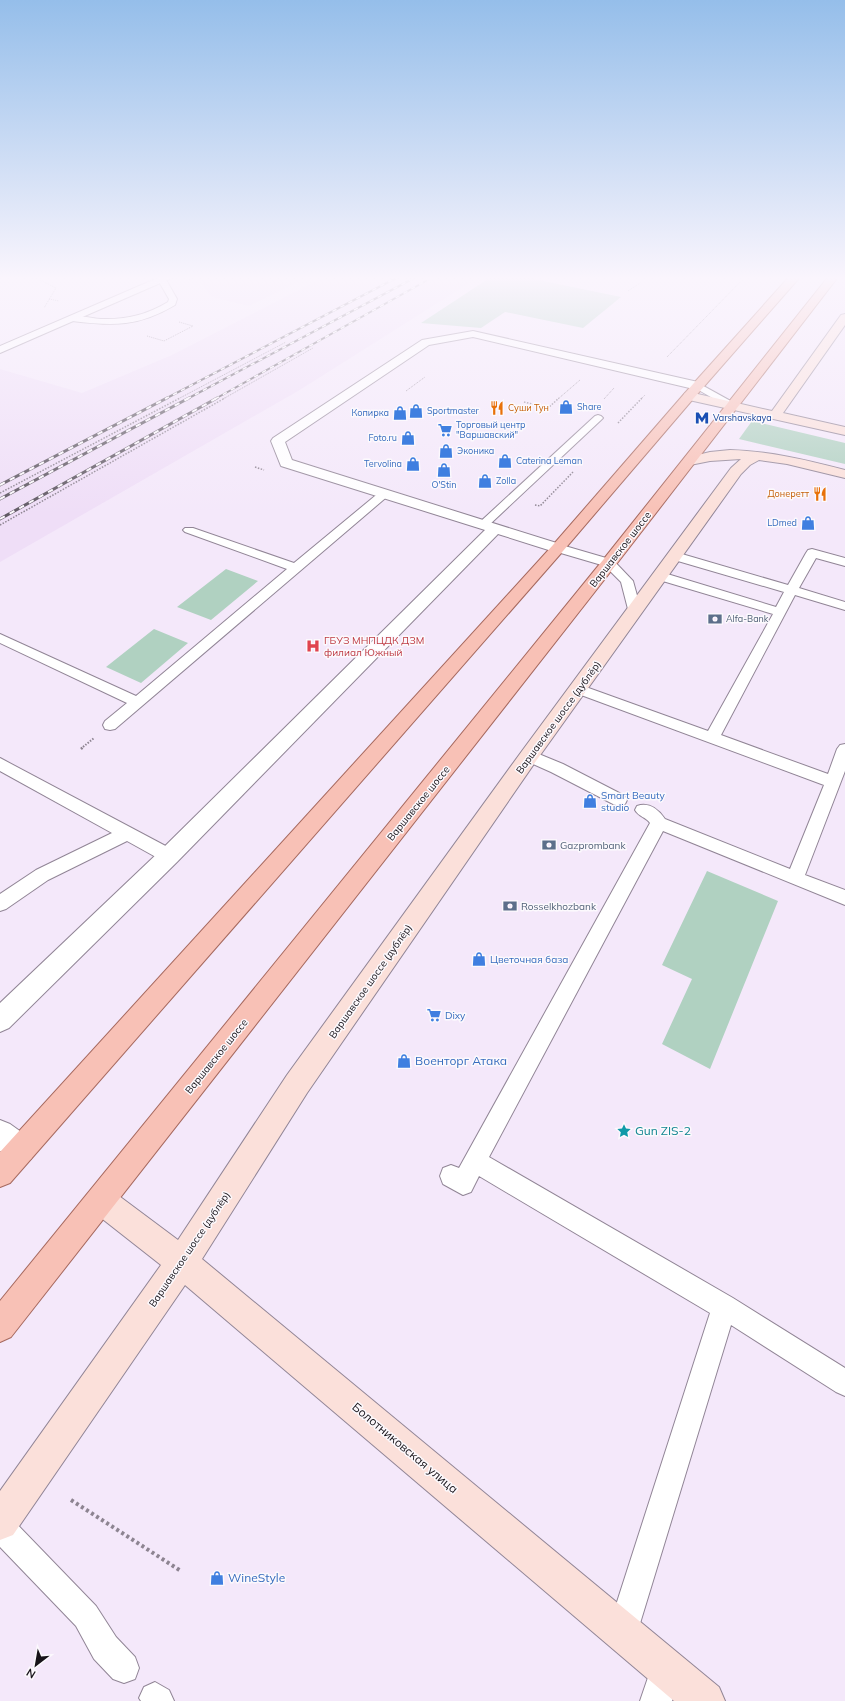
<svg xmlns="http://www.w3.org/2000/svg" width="845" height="1701" font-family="Mulish,sans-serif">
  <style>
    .built { fill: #efdef7 }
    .green { fill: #b0d1c1 }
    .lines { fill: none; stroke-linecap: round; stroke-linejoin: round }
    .lane-casing { stroke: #918596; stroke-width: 2 }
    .street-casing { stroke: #918596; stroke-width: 2 }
    .secondary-casing { stroke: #918596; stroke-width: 2 }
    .primary-casing { stroke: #a6695f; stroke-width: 2 }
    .path-far4 { stroke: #8d8491; stroke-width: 1; stroke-dasharray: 1 1; stroke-linecap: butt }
    .path-far3 { stroke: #8d8491; stroke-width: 1.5; stroke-dasharray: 1.5 1.5; stroke-linecap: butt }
    .path-far2 { stroke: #8d8491; stroke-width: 2; stroke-dasharray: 1.5 1.5; stroke-linecap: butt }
    .path-far1 { stroke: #8d8491; stroke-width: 2.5; stroke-dasharray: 2 2; stroke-linecap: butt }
    .path { stroke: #8d8491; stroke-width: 4; stroke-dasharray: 3 3; stroke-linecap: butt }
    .lane { fill: #fff; fill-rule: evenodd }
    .street { fill: #fff; fill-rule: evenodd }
    .secondary { fill: #fbe0da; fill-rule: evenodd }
    .primary { fill: #f8c1b6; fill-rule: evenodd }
    .rail-far1-casing { stroke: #605963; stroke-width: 2 }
    .rail-casing { stroke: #605963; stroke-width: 3 }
    .rail-far1 { stroke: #fcf9fd; stroke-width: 1.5; stroke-dasharray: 4.5; stroke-linecap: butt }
    .rail { stroke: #fcf9fd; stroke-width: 2; stroke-dasharray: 5.5; stroke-linecap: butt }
    .labels { text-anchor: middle; stroke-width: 3; stroke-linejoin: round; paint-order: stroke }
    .far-shop-label { font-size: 9px; fill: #366cbe; stroke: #fcf9fd; text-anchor: start }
    .far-food-label { font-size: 9px; fill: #c56008; stroke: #fcf9fd; text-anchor: start }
    .far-transit-label { font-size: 9px; fill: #164399; stroke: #fcf9fd; text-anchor: start }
    .far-service-label { font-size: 9px; fill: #4e5e75; stroke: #fcf9fd; text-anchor: start }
    .street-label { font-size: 10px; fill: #171319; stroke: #fcf9fd }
    .health-label { font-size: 10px; fill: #be3a42; stroke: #fcf9fd; text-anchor: start }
    .shop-label { font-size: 10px; fill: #366cbe; stroke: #fcf9fd; text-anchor: start }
    .service-label { font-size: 10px; fill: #4e5e75; stroke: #fcf9fd; text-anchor: start }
    .near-shop-label { font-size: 12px; fill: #366cbe; stroke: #fcf9fd; text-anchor: start }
    .near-culture-label { font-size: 12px; fill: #0d838f; stroke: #fcf9fd; text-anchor: start }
    .near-street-label { font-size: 12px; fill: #171319; stroke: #fcf9fd }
  </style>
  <rect width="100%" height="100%" fill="#f4e8fa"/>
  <path class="built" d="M201 277H308L249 306 212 297 197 279Z
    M324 277H479L298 391 0 562V369L82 393 172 355Z"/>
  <path class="green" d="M491 277H524L621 297 583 328 505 312 481 328 421 323Z
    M752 421 845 443V464L739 439Z
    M226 569 258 581 211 620 177 607Z
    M154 629 188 643 141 683 106 667Z
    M707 871 778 901 710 1069 662 1044 692 979 662 965Z"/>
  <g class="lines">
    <defs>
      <path id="lane" d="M159 278H165L177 299 175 305C138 327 114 326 72 321L68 319C74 313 92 319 101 319 126 320 146 315 168 302L169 299 158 280Z
        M698 383 736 404 738 406 733 409 730 408 695 388 693 386Z
        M598 415 601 416 603 418 601 420 488 526H480L478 524 480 522 595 416Z
        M385 490 391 493 389 495 115 729 110 730 105 729 103 725 105 721 127 703 0 643V634L136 696 287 569 185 532 183 530 185 528H193L294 563 381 491Z
        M558 544 613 560 633 581 641 610 639 613H629L621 582 605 566 554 551 552 548 554 545Z
        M812 549 845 558V566L816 558 799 588 845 602V610L795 595 721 735 828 774 837 749 840 745 845 744V771L805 875 845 890V905L663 831 489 1157 733 1298 845 1368V1396L836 1392 731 1325 638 1630 634 1641 623 1645 612 1641 608 1630 710 1313 479 1176 471 1192 463 1195 443 1184 440 1176 443 1168 451 1165 459 1168 650 823C646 817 639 817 635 810L637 806C649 802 658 809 665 819L790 869 824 785 573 692 571 689 573 686 578 684 583 686 708 731 773 614 656 579 654 576 656 573H664L776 607 784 592 671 559 669 556 671 553 675 552 788 585 806 553 808 550Z
        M529 750 563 764 625 796 627 800 625 804 619 806 613 804 551 772 524 760 521 756 524 752Z
        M0 758 175 851 178 856 175 861 169 863 163 861 127 841 48 880 6 909 0 911V894L36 870 112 833 0 771Z
        M0 1513 10 1517 96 1606 116 1637 135 1657 139 1668 135 1679 124 1683 113 1679 94 1659 76 1626 0 1547Z
        M666 1653 677 1657 681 1668 672 1701H640L655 1657Z
        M155 1682 169 1690 174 1701H141L139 1698 144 1687Z"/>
      <path id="street" d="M160 277H174L0 353V346Z
        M473 331 698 382 702 383 704 386 702 389 698 390 473 337 429 345 285 442 292 460 563 545 566 548 563 551 558 553 498 534 177 862 9 1028 0 1032V1003L161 850 485 530 281 466 271 441 273 438 422 340Z
        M0 1120 10 1124 31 1139 35 1149 31 1159 21 1163 11 1159 0 1151Z"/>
      <path id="secondary" d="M845 314V325L783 413 845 427V435L689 400 685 399 683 396 685 393 689 392 772 411 841 315Z
        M730 450C769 451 807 460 845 470V478L787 464 759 460 750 465 741 474 536 761 307 1093 202 1259 719 1687 725 1701H674L185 1285 13 1535 0 1540V1491L161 1265 91 1210 86 1200 91 1190 101 1185 111 1190 178 1240 287 1075 522 751 731 468 741 459 710 461 690 465 685 464 683 461 685 458 710 452Z"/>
      <path id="primary" d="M789 277H800L693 399 563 551 10 1183 0 1187V1152L553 545 685 393Z
        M828 277H838L615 566 11 1337 0 1342V1301L603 560Z"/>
    </defs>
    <use href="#lane" class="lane-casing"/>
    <use href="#street" class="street-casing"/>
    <use href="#secondary" class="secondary-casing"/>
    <use href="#primary" class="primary-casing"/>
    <path class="path-far4" d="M34 277 56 288 44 308
      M189 280 196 277
      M628 291 640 283
      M49 299 59 301
      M147 336 164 341 193 326 179 322
      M667 357 745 277
      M406 391 425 377
      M178 399 286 342
      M223 399 313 348
      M558 399 580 380
      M604 399 614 388
      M641 399 645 395"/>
    <path class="path-far3" d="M524 402 548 408 559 398
      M618 423 642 398
      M255 467 264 470
      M0 493 180 398
      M535 505 540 506 573 472
      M0 525 225 398"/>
    <path class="path-far2" d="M83 747 94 738"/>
    <path class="path-far1" d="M81 749 84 746"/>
    <path class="path" d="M71 1500 181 1571"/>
    <use href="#lane" class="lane"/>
    <use href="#street" class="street"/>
    <use href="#secondary" class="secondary"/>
    <use href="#primary" class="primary"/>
    <defs>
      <path id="rail-far1" d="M165 399 398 277
        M187 399 416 277
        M215 399 433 277"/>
      <path id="rail" d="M0 485 167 398
        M0 499 189 398
        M0 519 217 398"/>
    </defs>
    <use href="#rail-far1" class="rail-far1-casing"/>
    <use href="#rail" class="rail-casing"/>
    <use href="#rail-far1" class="rail-far1"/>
    <use href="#rail" class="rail"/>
  </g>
  <linearGradient id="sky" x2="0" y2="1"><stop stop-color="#95beea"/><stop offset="0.54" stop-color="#faf5fd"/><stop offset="1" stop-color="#faf5fd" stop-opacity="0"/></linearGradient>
  <rect width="845" height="515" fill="url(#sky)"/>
  <defs>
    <symbol id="shop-bare" viewBox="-9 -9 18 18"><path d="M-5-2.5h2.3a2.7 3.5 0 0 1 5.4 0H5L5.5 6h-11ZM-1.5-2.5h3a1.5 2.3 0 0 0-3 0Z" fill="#3f7fe0" stroke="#fcf9fd" stroke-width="2.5" paint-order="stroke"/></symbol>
    <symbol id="restaurant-bare" viewBox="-9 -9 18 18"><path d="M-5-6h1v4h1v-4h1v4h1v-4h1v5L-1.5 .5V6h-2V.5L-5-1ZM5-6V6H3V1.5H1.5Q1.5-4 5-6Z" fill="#e8710a" stroke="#fcf9fd" stroke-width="2.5" paint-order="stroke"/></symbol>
    <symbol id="metro-bare" viewBox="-9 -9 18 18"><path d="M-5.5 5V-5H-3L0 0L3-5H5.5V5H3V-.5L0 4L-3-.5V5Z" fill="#1a4fb4" stroke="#fcf9fd" stroke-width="2.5" paint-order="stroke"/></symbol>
    <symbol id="supermarket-bare" viewBox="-9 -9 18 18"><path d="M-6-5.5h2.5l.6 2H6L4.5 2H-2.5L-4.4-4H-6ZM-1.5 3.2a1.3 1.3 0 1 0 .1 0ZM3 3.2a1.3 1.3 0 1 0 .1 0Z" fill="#3f7fe0" stroke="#fcf9fd" stroke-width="2.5" paint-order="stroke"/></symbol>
    <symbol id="bank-bare" viewBox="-9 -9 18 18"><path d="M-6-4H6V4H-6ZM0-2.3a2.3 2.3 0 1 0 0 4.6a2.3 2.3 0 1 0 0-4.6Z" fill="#5c6f8a" stroke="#fcf9fd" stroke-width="2.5" paint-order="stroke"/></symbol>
    <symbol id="hospital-bare" viewBox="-9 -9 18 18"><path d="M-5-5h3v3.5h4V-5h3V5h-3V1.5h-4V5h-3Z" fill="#e0444e" stroke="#fcf9fd" stroke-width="2.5" paint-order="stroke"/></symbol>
    <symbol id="sight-bare" viewBox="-9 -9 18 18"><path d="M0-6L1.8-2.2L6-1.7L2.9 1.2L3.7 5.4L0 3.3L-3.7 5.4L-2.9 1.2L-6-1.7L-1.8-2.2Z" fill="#0f9aa8" stroke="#fcf9fd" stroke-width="2.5" paint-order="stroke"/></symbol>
  </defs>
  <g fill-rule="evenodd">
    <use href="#shop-bare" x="556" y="397" width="20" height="20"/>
    <use href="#restaurant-bare" x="487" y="398" width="20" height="20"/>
    <use href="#shop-bare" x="406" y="401" width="20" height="20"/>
    <use href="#shop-bare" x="390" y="403" width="20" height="20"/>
    <use href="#metro-bare" x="692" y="408" width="20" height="20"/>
    <use href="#supermarket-bare" x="435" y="420" width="20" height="20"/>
    <use href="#shop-bare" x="398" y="428" width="20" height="20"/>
    <use href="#shop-bare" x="436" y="441" width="20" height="20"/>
    <use href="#shop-bare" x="495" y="451" width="20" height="20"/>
    <use href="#shop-bare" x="403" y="454" width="20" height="20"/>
    <use href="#shop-bare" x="434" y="460" width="20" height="20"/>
    <use href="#shop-bare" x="475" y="471" width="20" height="20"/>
    <use href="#restaurant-bare" x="810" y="484" width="20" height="20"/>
    <use href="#shop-bare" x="798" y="513" width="20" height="20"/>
    <use href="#bank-bare" x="705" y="609" width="20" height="20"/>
    <use href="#hospital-bare" x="303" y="636" width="20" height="20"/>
    <use href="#shop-bare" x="580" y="791" width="20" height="20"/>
    <use href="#bank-bare" x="539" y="835" width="20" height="20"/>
    <use href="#bank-bare" x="500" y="896" width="20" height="20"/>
    <use href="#shop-bare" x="469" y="949" width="20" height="20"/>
    <use href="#supermarket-bare" x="424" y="1005" width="20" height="20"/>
    <use href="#shop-bare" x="394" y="1051" width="20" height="20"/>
    <use href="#sight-bare" x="614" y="1121" width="20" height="20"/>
    <use href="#shop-bare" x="207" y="1568" width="20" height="20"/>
  </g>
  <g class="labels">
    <g class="far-shop-label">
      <text x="577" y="410">Share</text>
      <text x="427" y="414">Sportmaster</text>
      <text x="389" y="416" text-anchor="end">Копирка</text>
      <text x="456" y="428">Торговый центр<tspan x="456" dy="10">"Варшавский"</tspan></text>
      <text x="397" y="441" text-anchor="end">Foto.ru</text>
      <text x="457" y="454">Эконика</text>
      <text x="516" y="464">Caterina Leman</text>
      <text x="402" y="467" text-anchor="end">Tervolina</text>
      <text x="496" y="484">Zolla</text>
      <text x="444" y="488" text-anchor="middle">O'Stin</text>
      <text x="797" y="526" text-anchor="end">LDmed</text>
    </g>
    <g class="far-food-label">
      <text x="508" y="411">Суши Тун</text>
      <text x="809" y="497" text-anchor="end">Донеретт</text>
    </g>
    <g class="far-transit-label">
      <text x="713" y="421">Varshavskaya</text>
    </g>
    <g class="far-service-label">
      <text x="726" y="622">Alfa-Bank</text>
    </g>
    <g class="street-label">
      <text transform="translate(620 549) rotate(-52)" y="4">Варшавское шоссе</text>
      <text transform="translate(558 717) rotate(-54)" y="4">Варшавское шоссе (дублёр)</text>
      <text transform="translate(418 803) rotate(-51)" y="4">Варшавское шоссе</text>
      <text transform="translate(370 981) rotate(-55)" y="4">Варшавское шоссе (дублёр)</text>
      <text transform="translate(216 1056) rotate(-51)" y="4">Варшавское шоссе</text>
      <text transform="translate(189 1249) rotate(-56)" y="4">Варшавское шоссе (дублёр)</text>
    </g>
    <g class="health-label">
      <text x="324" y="644">ГБУЗ МНПЦДК ДЗМ<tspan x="324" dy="12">филиал Южный</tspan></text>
    </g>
    <g class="shop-label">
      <text x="601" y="799">Smart Beauty<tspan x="601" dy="12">studio</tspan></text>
      <text x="490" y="963">Цветочная база</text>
      <text x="445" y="1019">Dixy</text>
    </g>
    <g class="service-label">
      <text x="560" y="849">Gazprombank</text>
      <text x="521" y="910">Rosselkhozbank</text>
    </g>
    <g class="near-shop-label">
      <text x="415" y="1065">Военторг Атака</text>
      <text x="228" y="1582">WineStyle</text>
    </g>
    <g class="near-culture-label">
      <text x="635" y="1135">Gun ZIS-2</text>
    </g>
    <g class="near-street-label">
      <text transform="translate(405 1448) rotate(40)" y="4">Болотниковская улица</text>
    </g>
  </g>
  <g transform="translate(36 1665) rotate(211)" stroke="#fcf9fd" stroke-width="3" paint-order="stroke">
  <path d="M0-3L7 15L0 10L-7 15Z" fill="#171319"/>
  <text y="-6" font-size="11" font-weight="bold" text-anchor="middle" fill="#171319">N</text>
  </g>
</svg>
